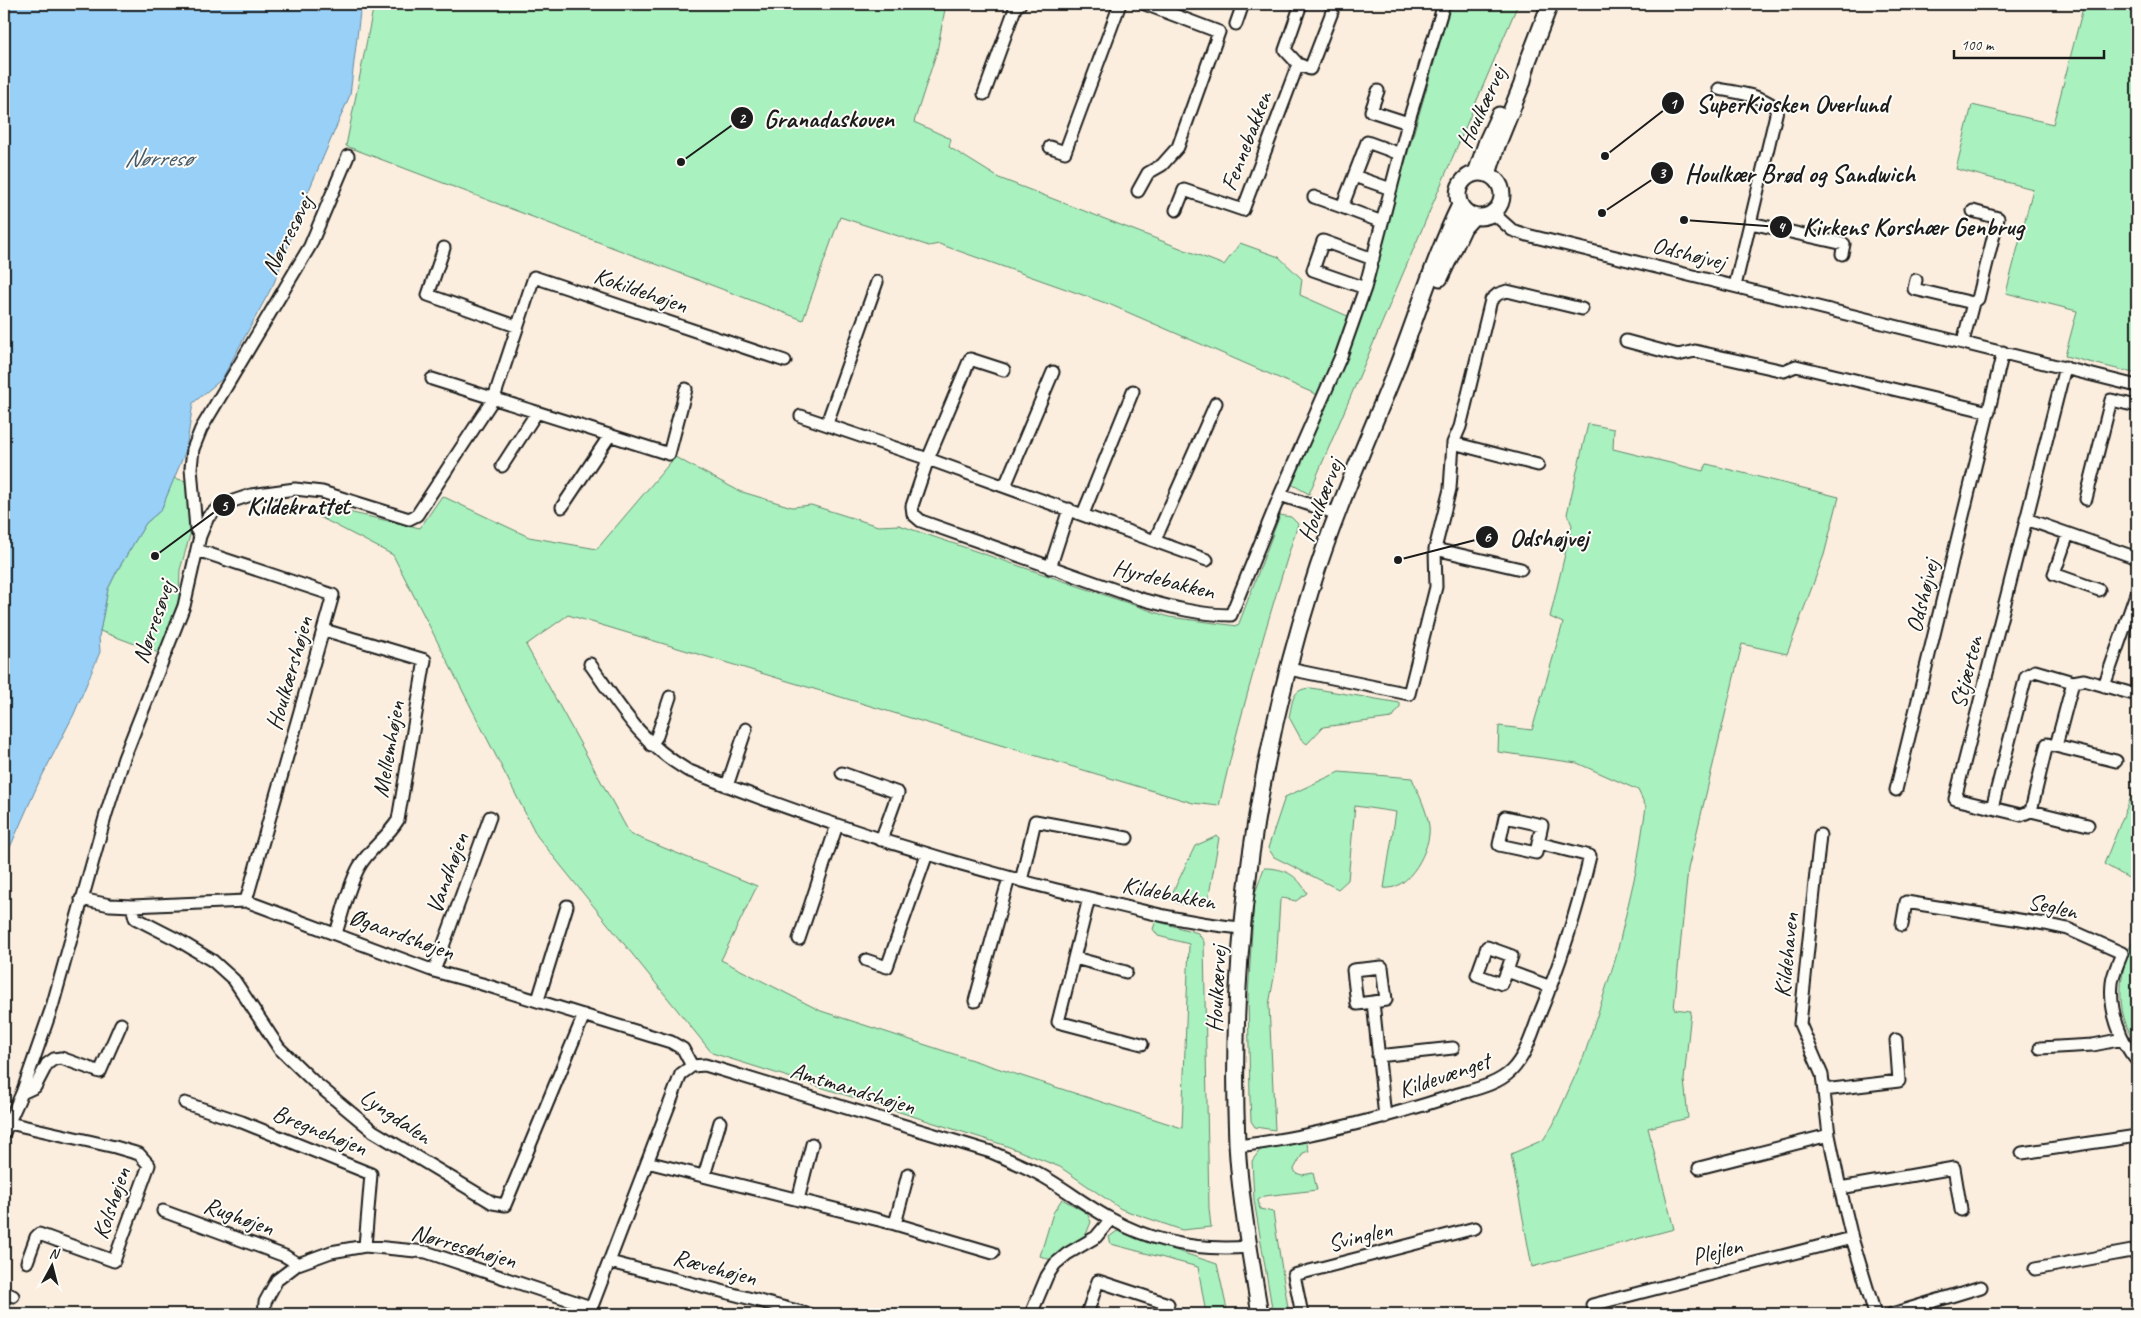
<svg xmlns="http://www.w3.org/2000/svg" width="2141" height="1318" font-family="Caveat,sans-serif">
  <style>
    .green { fill: #a9f1be; stroke: #62866d }
    .water { fill: #98d0f7; stroke: #66889f }
    .lines { fill: none; stroke-linecap: round; stroke-linejoin: round }
    .street-casing { stroke: #1c1c1c; stroke-width: 15 }
    .secondary-casing { stroke: #1c1c1c; stroke-width: 19 }
    .street { stroke: #fdfcf7; stroke-width: 11 }
    .secondary { stroke: #fdfcf7; stroke-width: 15 }
    .labels { text-anchor: middle; stroke-width: 4; stroke-linejoin: round; paint-order: stroke }
    .street-label { font-size: 24px; fill: #1c1c1c; stroke: #fdfcf7 }
    .water-label { font-size: 25px; font-style: italic; fill: #475b69; stroke: #fdfcf7 }
    .leader { fill: none; stroke: #1c1c1c; stroke-width: 2 }
    .callout-dot { fill: #1c1c1c; stroke: #fdfcf7; stroke-width: 2 }
    .mark-label { font-size: 15px; text-anchor: middle; font-weight: bold; fill: #fff }
    .callout-label { font-size: 25px; text-anchor: middle; font-weight: bold; fill: #1c1c1c; stroke: #fdfcf7; stroke-width: 4; stroke-linejoin: round; paint-order: stroke }
  </style>
  <rect width="100%" height="100%" fill="#fbeede"/>
  <filter id="ink" filterUnits="userSpaceOnUse"><feTurbulence type="fractalNoise" baseFrequency=".02" numOctaves="2"/><feDisplacementMap in="SourceGraphic" scale="10" xChannelSelector="R" yChannelSelector="G"/><feConvolveMatrix kernelMatrix="1 2 1 2 8 2 1 2 1" color-interpolation-filters="sRGB"/></filter>
  <g filter="url(#ink)">
    <path class="green" d="M374 4H946L937 51 914 122 951 139 949 147 999 178 1224 265 1240 243 1279 257 1302 279 1300 295 1359 321 1451 4H1518L1309 494 1291 484 1327 399 1111 305 939 244 929 246 840 217 803 320 346 146Z
      M2084 4H2137V374L2065 356 2077 311 2006 293 2033 189 1956 169 1972 105 2053 124Z
      M1588 424 1614 429 1613 449 1703 471 1707 464 1839 497 1824 555 1787 654 1742 644 1688 869 1674 1009 1691 1011 1684 1080 1688 1118 1648 1128 1674 1229 1532 1267 1511 1154 1543 1140 1553 1125 1584 1056 1616 957 1636 871 1646 807 1638 790 1577 763 1498 752 1499 726 1532 730 1563 623 1550 617 1572 525 1567 514Z
      M675 457 739 491 792 507 811 505 878 526 899 525 1169 617 1238 626 1280 515 1291 517 1298 524C1268 618 1241 711 1219 806L1193 803 568 615 526 645 630 834 757 886 721 960 821 1011 1182 1128 1189 944 1158 936 1153 929 1156 921 1198 933 1204 942 1209 1208 1211 1227 1182 1230 1121 1209 1060 1167 1004 1145 712 1053 537 836 393 555 310 512 330 508 420 528 442 496 529 537 597 549Z
      M174 478 186 481 192 528 180 570 179 600 159 653 100 631 108 589 117 571 146 523 161 510Z
      M1311 688 1400 703V707L1392 718 1323 727 1307 744 1301 739 1289 717C1293 701 1291 689 1311 688Z
      M1339 772 1412 778C1418 793 1427 810 1429 826 1432 848 1408 892 1384 888L1396 812 1355 806 1348 880 1338 889 1274 857 1268 848 1285 797Z
      M2137 782V883L2104 864Z
      M1217 836 1219 838 1208 901 1202 905 1179 904 1170 898 1195 846Z
      M1264 868C1285 868 1297 875 1307 893L1296 901 1283 898 1280 900 1276 966 1269 1005 1275 1130 1255 1127 1251 1121 1250 1098 1248 997 1254 896Z
      M2137 931V1045C2112 1010 2119 967 2137 931Z
      M1306 1141 1309 1151 1303 1153 1294 1169 1296 1173 1302 1175 1313 1173 1317 1190 1264 1196 1258 1200 1260 1209 1273 1212 1289 1314H1273L1254 1200 1252 1161 1260 1150Z
      M1062 1199 1087 1213 1091 1222 1085 1237 1051 1260 1040 1256 1053 1213Z
      M1117 1231 1217 1264 1228 1314H1206L1198 1267 1111 1244 1109 1237Z"/>
    <path class="water" d="M4 4H361L350 95 309 190 274 283 222 379 193 403 186 450 161 510 146 523 117 571 108 589 99 637 100 652 74 714 38 784 4 861Z"/>
    <g class="lines">
      <defs>
        <path id="street" d="M1236 24 1243 4
          M1298 64 1310 69 1332 12
          M1719 89C1737 93 1765 95 1777 110L1735 286
          M1378 91 1371 111 1408 123
          M984 94 1016 6 1020 4
          M1050 147 1065 152 1120 4
          M1354 176 1391 189
          M1138 191 1148 173 1162 165 1178 147 1219 32 1145 4
          M1314 197 1342 207
          M1176 210 1184 190 1243 210 1298 64 1285 50 1301 4
          M1973 211 1998 218 1978 299 1973 303
          M1493 213 1512 230 1527 235 2137 386
          M1382 222 1342 207 1367 142 1400 154
          M1751 223 1844 244 1842 254
          M444 248 428 295 516 326
          M1916 280 1914 289 1973 303 1963 342
          M1365 288 1313 270 1323 241 1373 259
          M1626 341 1678 355 1695 351 1784 371 1796 366 1989 412
          M2065 367 1955 799 2021 815 2031 811 2088 825
          M1004 370 970 359 928 459 1207 560
          M432 379 669 454 686 389
          M801 416 928 459 912 506 913 514 921 521 1141 599C1170 607 1201 615 1231 615L1280 495 1338 514
          M827 423 877 282
          M1453 443 1538 465
          M502 466 537 412
          M1005 486 1053 372
          M1280 495 1341 356 1365 288 1408 123 1444 4
          M2086 499 2111 400 2137 406
          M562 507 610 435
          M1083 514 1133 391
          M2026 519 2137 558
          M2068 534 2054 574 2099 590
          M200 536 208 517 216 510 227 503 251 495 295 489 322 492 409 519 417 515 494 398 534 277 785 361
          M1155 540 1216 403
          M1435 549 1521 569
          M197 550 333 595 246 901
          M1050 568 1069 509
          M324 630 425 660 398 820C387 838 369 849 359 867 348 887 343 912 336 933
          M590 664C621 708 640 742 687 770 808 818 931 858 1057 890 1118 905 1178 922 1241 928
          M1289 669 1409 694 1436 587 1435 549 1450 489 1453 443 1460 427 1491 300 1498 294 1507 291 1582 309
          M2104 686 2137 591
          M651 745 657 736 670 697
          M2056 746 2073 682
          M842 773 898 793 881 840
          M727 786 746 729
          M1896 790 2003 352
          M1992 808 2026 676 2035 671 2073 682 2084 680 2137 695
          M2031 811 2047 744 2116 761
          M1820 835 1800 1024 1822 1075 1829 1135 1840 1188 1852 1238 1875 1314
          M1021 881 1035 821 1127 838
          M1089 898 1058 1022 1142 1044
          M81 899 110 905 132 906 246 901 434 971 482 984 671 1042 683 1049 692 1066
          M132 906 135 918 178 940 213 961 234 980 279 1048 313 1081 373 1131 493 1203 505 1205 584 1015
          M1902 925 1906 902 2045 924 2068 929 2122 953C2119 962 2113 973 2112 983 2109 1010 2120 1041 2137 1061
          M799 939 837 825
          M1075 958 1126 972
          M866 960 887 967 927 854
          M434 971 490 817
          M1507 971 1502 984 1477 975 1487 947 1512 956 1507 971 1551 987
          M538 1000 567 906
          M975 1001 1009 878
          M1373 1002 1357 1004 1353 970 1382 967 1386 1000 1373 1002 1385 1117
          M2040 1048 2093 1045 2123 1039
          M1378 1056 1453 1048
          M1824 1090 1899 1081 1896 1040
          M22 1093 35 1087 47 1064 54 1059 61 1058 100 1072 121 1024
          M185 1103 242 1122 371 1174 365 1246
          M9 1123 115 1147 139 1154 149 1165 114 1261 39 1234 36 1237 27 1262
          M4 1133 22 1093 52 1007 106 814 124 758 184 606 200 536 196 529 191 468 193 449 201 429 310 246 348 156
          M1238 1146C1311 1137 1381 1119 1452 1096 1470 1090 1496 1086 1511 1071 1525 1057 1531 1037 1538 1018 1560 965 1577 911 1590 856L1538 843 1536 853 1499 845 1505 817 1542 825 1538 843
          M2022 1153 2137 1136
          M647 1162 895 1224 993 1253
          M1699 1168 1829 1135
          M704 1176 720 1122
          M1840 1188 1954 1168 1961 1210
          M798 1200 812 1144
          M163 1211 285 1256 298 1264
          M895 1224 908 1174
          M610 1262 809 1314
          M2035 1269 2137 1250
          M4 1292 13 1296
          M1592 1305 1852 1238
          M264 1314 265 1302 277 1280 298 1264 331 1252 365 1246 426 1252 591 1307
          M589 1314 681 1074 692 1066 705 1065 991 1152C1005 1158 1019 1164 1033 1171 1060 1184 1084 1205 1111 1219 1154 1243 1200 1251 1249 1247
          M1031 1314 1047 1276 1055 1264 1067 1254 1096 1237 1111 1219
          M1087 1314 1098 1281 1168 1304
          M1302 1314 1294 1275 1475 1228
          M1892 1314 1981 1287"/>
        <path id="secondary" d="M1458 195a22 22 0 1 1 44 0a22 22 0 1 1-44 0Z
          M1476 173 1487 141 1499 115
          M1488 174 1497 146 1522 84 1528 61 1550 4
          M1440 278 1464 227 1474 216
          M1260 1314C1251 1258 1240 1200 1237 1143 1229 954 1255 767 1312 586 1334 515 1365 446 1393 377 1416 320 1433 260 1460 205"/>
      </defs>
      <use href="#street" class="street-casing"/>
      <use href="#secondary" class="secondary-casing"/>
      <use href="#street" class="street"/>
      <use href="#secondary" class="secondary"/>
    </g>
  </g>
  <g class="labels">
    <g class="street-label">
      <text transform="translate(1481 107) rotate(-65)" y="8">Houlkærvej</text>
      <text transform="translate(1246 141) rotate(-69)" y="8">Fennebakken</text>
      <text transform="translate(287 235) rotate(-63)" y="8">Nørresøvej</text>
      <text transform="translate(1689 253) rotate(14)" y="8">Odshøjvej</text>
      <text transform="translate(641 290) rotate(19)" y="8">Kokildehøjen</text>
      <text transform="translate(1320 500) rotate(-69)" y="8">Houlkærvej</text>
      <text transform="translate(1164 579) rotate(14)" y="8">Hyrdebakken</text>
      <text transform="translate(1922 596) rotate(-76)" y="8">Odshøjvej</text>
      <text transform="translate(153 622) rotate(-71)" y="8">Nørresøvej</text>
      <text transform="translate(1966 672) rotate(-76)" y="8">Stjærten</text>
      <text transform="translate(289 673) rotate(-74)" y="8">Houlkærshøjen</text>
      <text transform="translate(388 749) rotate(-80)" y="8">Mellemhøjen</text>
      <text transform="translate(447 873) rotate(-70)" y="8">Vandhøjen</text>
      <text transform="translate(1169 893) rotate(11)" y="8">Kildebakken</text>
      <text transform="translate(2053 906) rotate(13)" y="8">Seglen</text>
      <text transform="translate(402 934) rotate(20)" y="8">Øgaardshøjen</text>
      <text transform="translate(1786 955) rotate(-84)" y="8">Kildehaven</text>
      <text transform="translate(1216 989) rotate(-87)" y="8">Houlkærvej</text>
      <text transform="translate(1444 1075) rotate(-19)" y="8">Kildevænget</text>
      <text transform="translate(853 1088) rotate(17)" y="8">Amtmandshøjen</text>
      <text transform="translate(396 1116) rotate(34)" y="8">Lyngdalen</text>
      <text transform="translate(320 1130) rotate(22)" y="8">Bregnehøjen</text>
      <text transform="translate(111 1203) rotate(-71)" y="8">Kolshøjen</text>
      <text transform="translate(239 1216) rotate(20)" y="8">Rughøjen</text>
      <text transform="translate(1360 1236) rotate(-14)" y="8">Svinglen</text>
      <text transform="translate(464 1246) rotate(16)" y="8">Nørresøhøjen</text>
      <text transform="translate(1717 1251) rotate(-14)" y="8">Plejlen</text>
      <text transform="translate(715 1267) rotate(15)" y="8">Rævehøjen</text>
    </g>
    <g class="water-label">
      <text x="158" y="166">Nørresø</text>
    </g>
  </g>
  <path class="leader" d="M1605 156L1673 103M681 162L742 118M1602 213L1662 173M1684 220L1781 227M155 556L224 505M1398 560L1487 537"/>
  <g class="callout-dot">
    <circle cx="1605" cy="156" r="5"/>
    <circle cx="681" cy="162" r="5"/>
    <circle cx="1602" cy="213" r="5"/>
    <circle cx="1684" cy="220" r="5"/>
    <circle cx="155" cy="556" r="5"/>
    <circle cx="1398" cy="560" r="5"/>
    <circle cx="1673" cy="103" r="12"/>
    <circle cx="742" cy="118" r="12"/>
    <circle cx="1662" cy="173" r="12"/>
    <circle cx="1781" cy="227" r="12"/>
    <circle cx="224" cy="505" r="12"/>
    <circle cx="1487" cy="537" r="12"/>
  </g>
  <g class="mark-label">
    <text x="1673" y="109">1</text>
    <text x="742" y="123">2</text>
    <text x="1662" y="178">3</text>
    <text x="1781" y="232">4</text>
    <text x="224" y="511">5</text>
    <text x="1487" y="542">6</text>
  </g>
  <g class="callout-label">
    <text x="1792" y="112">SuperKiosken Overlund</text>
    <text x="829" y="127">Granadaskoven</text>
    <text x="1800" y="182">Houlkær Brød og Sandwich</text>
    <text x="1913" y="235">Kirkens Korshær Genbrug</text>
    <text x="298" y="514">Kildekrattet</text>
    <text x="1549" y="546">Odshøjvej</text>
  </g>
  <rect width="2141" height="1318" fill="none" stroke="#fdfcf7" stroke-width="20"/>
  <rect x="10" y="10" width="2121" height="1298" fill="none" stroke="#1c1c1c" stroke-width="2" filter="url(#ink)"/>
  <g transform="translate(52 1266) rotate(7)" stroke="#fdfcf7" stroke-width="4" paint-order="stroke">
  <path d="M0-4L9 19L0 12L-9 19Z" fill="#1c1c1c"/>
  <text y="-8" font-size="14" font-weight="bold" text-anchor="middle" fill="#1c1c1c">N</text>
  </g>
  <path d="M1954 50v8h150v-8" fill="none" stroke="#1c1c1c" stroke-width="2.5"/>
  <text x="1961" y="50" font-size="15" fill="#1c1c1c" stroke="#fdfcf7" stroke-width="4" paint-order="stroke">100 m</text>
</svg>
